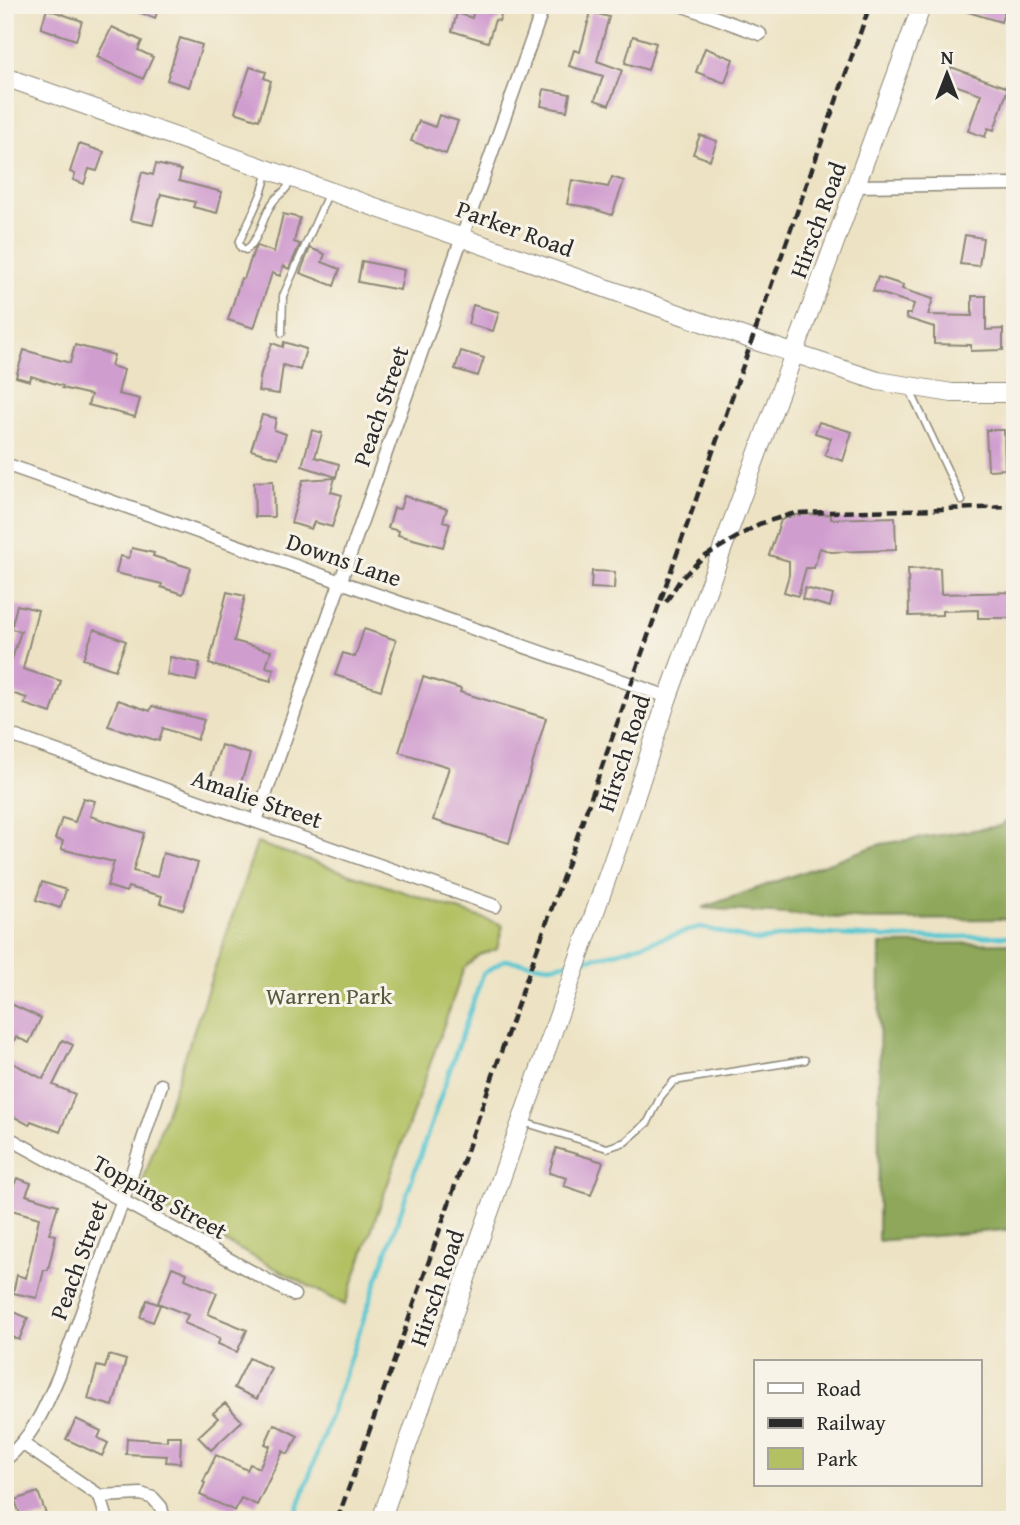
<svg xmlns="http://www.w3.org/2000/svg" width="1020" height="1525" font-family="'Gentium Book Plus',serif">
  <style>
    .green { fill: #b3c164; stroke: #6f7648; stroke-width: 2 }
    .forest { fill: #8ea75a; stroke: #5c6942; stroke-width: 2 }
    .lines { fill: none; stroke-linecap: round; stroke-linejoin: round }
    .stream { stroke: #5bc7d2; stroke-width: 4.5 }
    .building { fill: #d09dcf }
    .lane-casing { stroke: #8c8778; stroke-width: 9 }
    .street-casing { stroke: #8c8778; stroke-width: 15 }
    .secondary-casing { stroke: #8c8778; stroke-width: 20 }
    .lane { stroke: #fff; stroke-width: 6 }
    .street { stroke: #fff; stroke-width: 12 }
    .secondary { stroke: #fff; stroke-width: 18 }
    .rail { stroke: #2b2b2b; stroke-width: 4.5; stroke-dasharray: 10 5; stroke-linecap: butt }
    .labels { text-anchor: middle; stroke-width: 6; stroke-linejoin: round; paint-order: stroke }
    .street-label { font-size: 24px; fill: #2b2b2b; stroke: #f7f3e8 }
    .park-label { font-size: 24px; fill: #54583c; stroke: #f7f3e8 }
  </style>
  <rect width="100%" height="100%" fill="#f7f3e8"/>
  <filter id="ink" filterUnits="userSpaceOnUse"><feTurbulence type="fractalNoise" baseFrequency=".0143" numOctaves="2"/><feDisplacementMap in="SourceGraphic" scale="14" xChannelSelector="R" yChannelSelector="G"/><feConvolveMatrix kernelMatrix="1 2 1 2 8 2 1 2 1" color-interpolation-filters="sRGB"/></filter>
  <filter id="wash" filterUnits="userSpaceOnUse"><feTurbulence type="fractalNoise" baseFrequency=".00686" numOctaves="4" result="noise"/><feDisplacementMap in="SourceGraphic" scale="28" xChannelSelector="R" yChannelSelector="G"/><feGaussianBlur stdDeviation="1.57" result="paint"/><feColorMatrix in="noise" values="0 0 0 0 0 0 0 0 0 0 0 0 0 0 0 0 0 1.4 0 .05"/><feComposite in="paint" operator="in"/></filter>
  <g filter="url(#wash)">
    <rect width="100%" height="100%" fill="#ede3c4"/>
    <path class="green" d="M257 843 503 925 497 949 479 955 464 968 345 1305 138 1196Z"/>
    <path class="forest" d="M1015 814V919L867 920 702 908 881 844 1000 826Z
      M1015 943V1229L878 1241 880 944Z"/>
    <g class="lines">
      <path class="stream" d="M583 960 611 954 700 927 757 941 801 933 900 938 1015 936
        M294 1520 483 974 504 960 550 966 571 962"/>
    </g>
    <g id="blocks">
      <path class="building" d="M125 5H160L155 18 124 7Z
        M475 5H504L499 21 495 20 488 42 452 31 457 13 472 18Z
        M956 5H1006L1001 22 955 8Z
        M47 9 82 21 76 40 41 28Z
        M591 12 609 17 597 61 622 70 609 105 595 100 603 76 569 66 574 50 580 52Z
        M112 27 142 41 138 50 153 57 143 79 97 57Z
        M633 36 656 43 648 70 625 63Z
        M180 38 202 45 189 87 167 80Z
        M705 48 733 59 725 83 696 72Z
        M250 67 266 72 264 78 271 81 259 120 235 112Z
        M951 67 1008 88 994 130 988 128 985 137 968 131 981 94 946 82Z
        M544 89 570 94 567 111 541 106Z
        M439 115 458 121 446 154 411 141 419 121 435 127Z
        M700 135 717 141 710 160 693 154Z
        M79 144 104 152 97 171 89 169 84 184 73 180 75 174 70 172Z
        M156 164 181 170 179 181 222 192 217 213 193 207 195 202 161 194 153 225 130 220 142 172 153 175Z
        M612 177 624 181 612 215 587 207 567 204 572 180 608 187Z
        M283 214 300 218 294 242 300 244 289 269 283 266 280 276 272 273 254 328 228 320 241 278 244 279 254 250 257 246 274 252Z
        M965 235 983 238 979 266 960 264Z
        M310 248 325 254 322 262 340 269 334 286 300 273Z
        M362 261 404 270 400 290 358 282Z
        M878 277 903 285 902 289 933 299 928 315 972 316V296H986V330L1003 329V350L971 351V345L934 344V327L906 318V314H911L914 304 873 291Z
        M473 305 499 312 493 331 468 324Z
        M284 342 306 349 300 370 283 365 279 394 258 391 261 373 272 343 283 347Z
        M75 345 114 355 111 366 124 370 118 394 140 399 135 417 88 405 91 395 62 388 63 386 31 376 30 381 16 377 24 350 70 363Z
        M461 351 484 358 478 376 455 369Z
        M262 415 276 418 274 430 286 434 278 458 251 450Z
        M819 422 852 432 843 461 825 455 831 438 815 433Z
        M312 430 322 433 315 457 339 464 336 477 302 466Z
        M986 430H1004L1005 469 988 470Z
        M335 478 331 492 342 495 332 527 314 522 311 529 291 523 303 480Z
        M273 481 274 517H255L254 482Z
        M404 496 447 509 443 521 450 523 443 547 398 535 399 531 388 528 394 508 400 509Z
        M831 514V519L895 517 896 550 831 552 820 548 814 568H806L798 596 784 592 789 575V561L769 555 781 520 795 515Z
        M132 548 154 553 153 556 191 568 183 594 161 587 162 584 116 573 120 556 129 558Z
        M940 568 941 594 1015 592V618H978V610L942 611V615L909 616 908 569Z
        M592 571 615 572 614 589 591 588Z
        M805 588 833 595 830 607 802 599Z
        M227 592 245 596 234 641 271 651 266 667 274 669 271 681 209 664Z
        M17 605 38 610 23 669 61 681 51 713 24 704 27 698 5 691V666L8 658 12 659 21 631 11 629Z
        M94 629 126 641 115 670 83 659Z
        M364 629 396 640 381 690 335 675 343 653 355 657Z
        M170 657 200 663 196 681 167 675Z
        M423 677 461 689 460 692 546 718 509 843 433 820 449 767 399 752Z
        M118 700 150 711 152 706 204 720 197 740 163 728 159 741 108 726Z
        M221 745 250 754 239 789 210 780Z
        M83 798 95 801 90 816 144 833 133 871 157 877 163 853 198 863 183 910 160 903 162 896 128 887 126 892 107 886 114 862 61 849 63 841 55 839 62 818 75 822Z
        M42 882 66 890 60 908 36 900Z
        M11 1004 41 1018 29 1043 16 1037 5 1057V1016Z
        M62 1040 73 1045 53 1085 75 1094 60 1132 31 1121 29 1125 5 1112V1059L43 1079Z
        M556 1148 603 1162 591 1195 564 1186 567 1178 549 1173Z
        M17 1178 31 1183 26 1195 58 1205 49 1234 56 1235 48 1270H44L37 1298 13 1293 17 1275 26 1278 39 1218 5 1208Z
        M172 1267 187 1273 185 1279 217 1293 208 1314 247 1330 237 1352 218 1344 220 1338 184 1323 188 1315 158 1303Z
        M147 1300 160 1305 153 1322 140 1317Z
        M5 1308 28 1318 19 1340 5 1334Z
        M109 1355 126 1360 113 1406 88 1399 97 1366 105 1368Z
        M249 1358 271 1368 257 1399 234 1388Z
        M225 1403 242 1421 211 1450 198 1437 218 1418 213 1413Z
        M76 1419 101 1431 98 1438 108 1443 102 1456 66 1439Z
        M274 1424 298 1436 288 1454 283 1451 257 1505 241 1498 235 1511 200 1495 205 1483 203 1482 216 1455 247 1470 250 1464 259 1468 270 1446 265 1444Z
        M167 1436H181L180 1463 166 1462 167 1456 126 1454 127 1438 167 1441Z
        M38 1492 47 1517 22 1520 15 1500Z"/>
    </g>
  </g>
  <g filter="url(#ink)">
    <use href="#blocks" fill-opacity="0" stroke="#8c8778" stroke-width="2"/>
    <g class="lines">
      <defs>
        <path id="lane" d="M267 170C265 193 248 220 239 243L241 248 246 250C261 238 262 217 273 202 279 193 284 195 291 181
          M282 333 283 296 328 194
          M909 388 962 501
          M523 1122 607 1148 625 1142 648 1122 661 1096 674 1081 805 1060"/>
        <path id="street" d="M681 5 760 34
          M856 186 1015 184
          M5 464 668 697
          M5 733 495 906
          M256 821 544 5
          M5 1136 294 1295
          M23 1444 100 1496 141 1494 153 1498 161 1507 164 1520
          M5 1460C33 1436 45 1408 59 1375L123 1200 161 1085
          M100 1496 107 1520"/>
        <path id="secondary" d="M5 77 753 340 878 381 952 393H1015
          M381 1520 635 798 668 697 922 5"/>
      </defs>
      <use href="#lane" class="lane-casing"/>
      <use href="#street" class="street-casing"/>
      <use href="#secondary" class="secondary-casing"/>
      <use href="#lane" class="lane"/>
      <use href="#street" class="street"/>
      <use href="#secondary" class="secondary"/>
      <path class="rail" d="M666 602 680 580 702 558 759 524 795 513 1015 507
        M337 1520C404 1338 465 1154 529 972 644 650 756 327 870 5"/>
    </g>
  </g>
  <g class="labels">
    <g class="street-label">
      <text transform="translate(818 220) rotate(-70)" y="8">Hirsch Road</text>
      <text transform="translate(515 229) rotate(20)" y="8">Parker Road</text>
      <text transform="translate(381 406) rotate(-71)" y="8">Peach Street</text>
      <text transform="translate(344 560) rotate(19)" y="8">Downs Lane</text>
      <text transform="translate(624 753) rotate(-72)" y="8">Hirsch Road</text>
      <text transform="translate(257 799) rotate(19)" y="8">Amalie Street</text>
      <text transform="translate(160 1197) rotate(29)" y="8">Topping Street</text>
      <text transform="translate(79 1260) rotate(-70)" y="8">Peach Street</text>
      <text transform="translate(437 1288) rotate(-71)" y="8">Hirsch Road</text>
    </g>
    <g class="park-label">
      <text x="329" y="1004">Warren Park</text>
    </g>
  </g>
  <rect width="1020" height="1525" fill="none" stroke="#f7f3e8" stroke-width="28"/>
  <rect x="754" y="1360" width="228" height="126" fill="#f7f3e8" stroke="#a5a39c" stroke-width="2"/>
  <rect x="768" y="1383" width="35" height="10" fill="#ffffff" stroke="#a5a39c" stroke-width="2"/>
  <text x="817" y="1396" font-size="21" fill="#2b2b2b">Road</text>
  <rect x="768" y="1418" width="35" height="10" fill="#2b2b2b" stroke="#a5a39c" stroke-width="2"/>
  <text x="817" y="1430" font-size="21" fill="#2b2b2b">Railway</text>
  <rect x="768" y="1448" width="35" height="21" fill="#b3c164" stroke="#a5a39c" stroke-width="2"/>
  <text x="817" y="1466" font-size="21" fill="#2b2b2b">Park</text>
  <g transform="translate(947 74)" stroke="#f7f3e8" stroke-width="5" paint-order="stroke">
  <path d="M0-5L12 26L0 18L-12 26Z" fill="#2b2b2b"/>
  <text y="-10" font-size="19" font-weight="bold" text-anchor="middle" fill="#2b2b2b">N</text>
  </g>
</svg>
